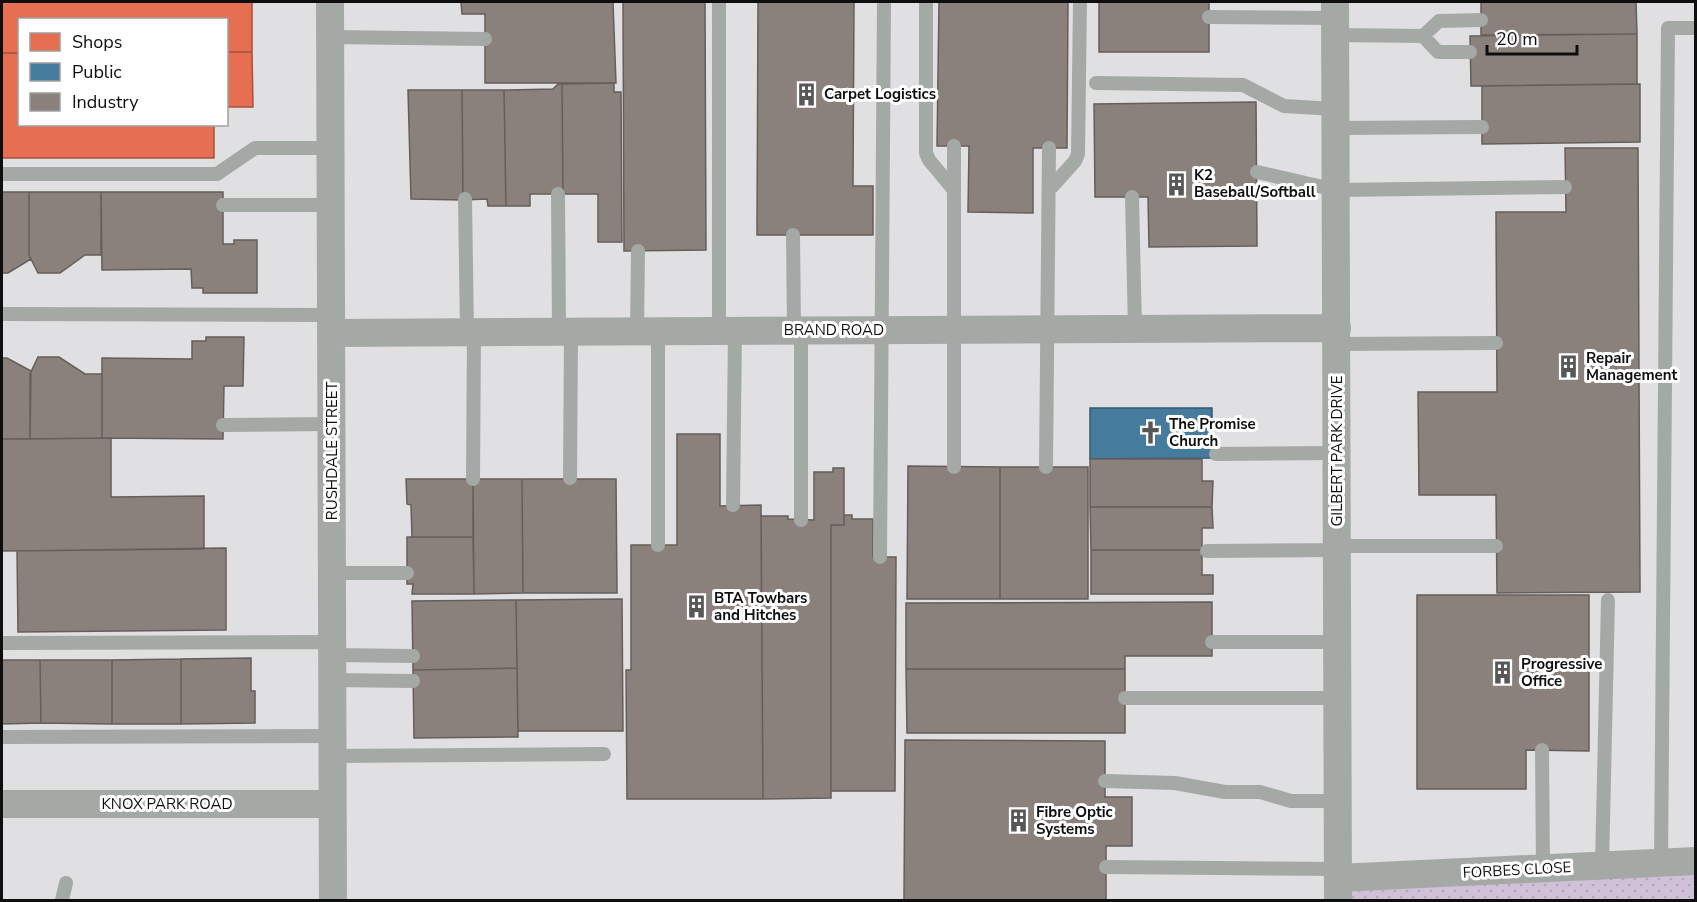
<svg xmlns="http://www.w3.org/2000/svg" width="1697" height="902" font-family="'Nunito Sans',sans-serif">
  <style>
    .grass { fill: url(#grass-dots) }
    .shops { fill: #e76f51; stroke: #a6523d; stroke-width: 1.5 }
    .public { fill: #457b9d; stroke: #355a72; stroke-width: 1.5 }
    .industry { fill: #8a817c; stroke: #655e5b; stroke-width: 1.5 }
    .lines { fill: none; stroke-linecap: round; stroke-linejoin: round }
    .lane { stroke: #a4a9a6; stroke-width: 14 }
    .street { stroke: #a4a9a6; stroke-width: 28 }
    .labels { text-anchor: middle; stroke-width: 6; stroke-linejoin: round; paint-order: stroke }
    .poi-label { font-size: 15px; font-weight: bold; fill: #0f0e0f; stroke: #fff; text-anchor: start }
    .street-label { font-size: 15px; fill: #0f0e0f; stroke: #fff }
  </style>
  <defs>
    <pattern id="grass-dots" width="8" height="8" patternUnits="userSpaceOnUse" patternTransform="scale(1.5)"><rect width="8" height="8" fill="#d1c1d8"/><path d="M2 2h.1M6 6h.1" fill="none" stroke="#b2a5b8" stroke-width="1.8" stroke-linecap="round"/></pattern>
  </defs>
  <rect width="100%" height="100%" fill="#e0dfe1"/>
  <path class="grass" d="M1695 861V900H1338V878Z"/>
  <path class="shops" d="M2 2H252V52H226V20H20V53H2Z
    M226 52H252L253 107H226Z
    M2 53H20V124H214V158H2Z"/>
  <path class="public" d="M1090 408H1212V458L1090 459Z"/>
  <path class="industry" d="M461 2H613L616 83H485V14H462Z
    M623 2H705L706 250 624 251Z
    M758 2H854L853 186H873V235H757Z
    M939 2H1068L1067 148H1033V213L968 212 969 146H937Z
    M1099 2H1209V52H1099Z
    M1481 2H1636L1637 34 1481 35Z
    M1637 34V84L1471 86 1470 36Z
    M614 83V92H621L622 242H598V194H563L562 84Z
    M558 84H562L563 194H530V206H506L504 90 553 89Z
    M1640 84V142L1482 144V86Z
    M408 90H462L463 200 411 199Z
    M462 90H504L506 206H488L487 199 463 200Z
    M1256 102 1257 246 1149 247 1148 197H1095L1094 104Z
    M1565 148H1638L1640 592 1497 593 1496 495H1419L1418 392H1497L1496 212H1566Z
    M2 192H29V255L31 259 8 273H2Z
    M29 192H101V255H85L60 273H38L29 255Z
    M101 192H223V244H234V240H257V293H203V288H192L191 269 102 270Z
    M206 337H244L243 386H224L223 439 102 438V358L192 359V341H206Z
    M38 357H59L85 374H102V438L30 439V374Z
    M2 358H7L31 371 30 439H2Z
    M677 434H720V506L761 505 763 799H627L626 670H631V545H677Z
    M111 438V497L204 496V549L2 551V439Z
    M1090 459H1202V481H1213L1212 507H1090Z
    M908 466 1000 467V599H907Z
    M1000 467H1088V599H1000Z
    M833 468H844V525H831V798L763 799 761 516H788V519L814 520V472H833Z
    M406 479H473V537H412L411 505 407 504Z
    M473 479H522L523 593 474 594Z
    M522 479H616L617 593H523Z
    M1090 507H1212L1213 528H1202V550H1091Z
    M844 515H852V519H873V557H896L895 791H831V525H844Z
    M407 537H473L474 594H412L413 584H407Z
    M226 548V630L18 632 17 551Z
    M1091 550H1202V575H1213V594H1091Z
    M1417 595H1589V751L1526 750V789H1417Z
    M622 599 623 731H518L516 600Z
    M516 600 517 668 413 670 412 601Z
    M1212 602V656H1125V669H906V603Z
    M251 658V691H255V723L181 724V659Z
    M181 659V724H112V660Z
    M2 660H40L41 723 2 724Z
    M40 660H112V724L41 723Z
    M517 668 518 737 414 738 413 670Z
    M906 669H1125V733H907Z
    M905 740 1105 741V797H1132V846H1106V900H904Z"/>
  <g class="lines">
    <path class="lane" d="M719 2V331
      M926 2V153L929 160 954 190
      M1209 17 1335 18
      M1335 35 1423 36
      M330 37 485 39
      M1470 52H1438L1423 36 1439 21 1481 20
      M1096 83 1243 85 1284 106 1335 109
      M1336 128 1482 127
      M954 146V467
      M1257 172 1336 190 1565 187
      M2 174H217L255 148H330
      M1049 190 1075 161 1078 154 1080 2
      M558 194 559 331
      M1132 197 1135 329
      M465 199 467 332
      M223 205H330
      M793 235 794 330
      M2 314 331 315
      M637 331 638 251
      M658 331V545
      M1337 344 1496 343
      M223 425 332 424
      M1216 454 1337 453
      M1046 467 1049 148
      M570 478 571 332
      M473 479 474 331
      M733 505 735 330
      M801 520V331
      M1337 546H1496
      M1207 551 1337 550
      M880 557 884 2
      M331 573H407
      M1212 642H1338
      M2 643 332 642
      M332 655 413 656
      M332 680 413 681
      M1125 698H1337
      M2 737 332 736
      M1542 750 1543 868
      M332 756 604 754
      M1105 781 1175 783 1225 792H1260L1291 801H1338
      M1661 863 1668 28H1696
      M1602 866 1608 600
      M1106 867 1338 869
      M62 900 66 883"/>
    <path class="street" d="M330 2 333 900
      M1335 2 1338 900
      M331 333 1337 328
      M2 804H332
      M1338 878 1696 861"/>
  </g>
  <defs>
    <symbol id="building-bare" viewBox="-9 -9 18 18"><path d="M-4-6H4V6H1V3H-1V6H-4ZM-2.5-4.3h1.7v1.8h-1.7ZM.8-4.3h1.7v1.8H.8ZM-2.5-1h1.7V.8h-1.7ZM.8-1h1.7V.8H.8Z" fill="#585758" stroke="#fff" stroke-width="2.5" paint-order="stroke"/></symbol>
    <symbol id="church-bare" viewBox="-9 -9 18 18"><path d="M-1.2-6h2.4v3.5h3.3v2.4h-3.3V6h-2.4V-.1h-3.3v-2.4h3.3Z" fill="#585758" stroke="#fff" stroke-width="2.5" paint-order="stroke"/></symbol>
  </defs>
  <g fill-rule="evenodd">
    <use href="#building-bare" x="790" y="78" width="33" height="33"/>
    <use href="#building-bare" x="1160" y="168" width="33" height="33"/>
    <use href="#building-bare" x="1552" y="350" width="33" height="33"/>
    <use href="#church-bare" x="1134" y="416" width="33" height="33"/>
    <use href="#building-bare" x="680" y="590" width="33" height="33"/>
    <use href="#building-bare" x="1486" y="656" width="33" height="33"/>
    <use href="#building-bare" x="1002" y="804" width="33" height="33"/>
  </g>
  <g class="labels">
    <g class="poi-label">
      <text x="824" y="99">Carpet Logistics</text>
      <text x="1194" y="180">K2<tspan x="1194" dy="17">Baseball/Softball</tspan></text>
      <text x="1586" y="363">Repair<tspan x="1586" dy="17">Management</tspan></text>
      <text x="1169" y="429">The Promise<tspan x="1169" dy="17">Church</tspan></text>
      <text x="714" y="603">BTA Towbars<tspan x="714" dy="17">and Hitches</tspan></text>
      <text x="1521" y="669">Progressive<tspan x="1521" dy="17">Office</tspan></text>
      <text x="1036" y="817">Fibre Optic<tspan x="1036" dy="17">Systems</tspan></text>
    </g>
    <g class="street-label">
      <text x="834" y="335">BRAND ROAD</text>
      <text transform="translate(332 451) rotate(-90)" y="5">RUSHDALE STREET</text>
      <text transform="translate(1337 451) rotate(-90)" y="5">GILBERT PARK DRIVE</text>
      <text x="167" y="809">KNOX PARK ROAD</text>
      <text transform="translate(1517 870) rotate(-3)" y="5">FORBES CLOSE</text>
    </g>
  </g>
  <rect width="1697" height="902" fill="none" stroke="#0f0e0f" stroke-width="6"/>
  <rect x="18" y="18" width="210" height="108" fill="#ffffff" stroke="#9f9f9f" stroke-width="1.5"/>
  <rect x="30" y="33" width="30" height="18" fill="#e76f51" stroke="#9f9f9f" stroke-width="1.5"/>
  <text x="72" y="48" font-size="18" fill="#0f0e0f">Shops</text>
  <rect x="30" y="63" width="30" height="18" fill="#457b9d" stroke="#9f9f9f" stroke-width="1.5"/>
  <text x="72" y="78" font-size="18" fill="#0f0e0f">Public</text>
  <rect x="30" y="93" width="30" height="18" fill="#8a817c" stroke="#9f9f9f" stroke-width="1.5"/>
  <text x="72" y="108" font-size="18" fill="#0f0e0f">Industry</text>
  <path d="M1487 45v9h90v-9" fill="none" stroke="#0f0e0f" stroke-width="3"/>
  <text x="1496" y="45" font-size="18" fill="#0f0e0f" stroke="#ffffff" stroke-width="4.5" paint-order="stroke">20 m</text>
</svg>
